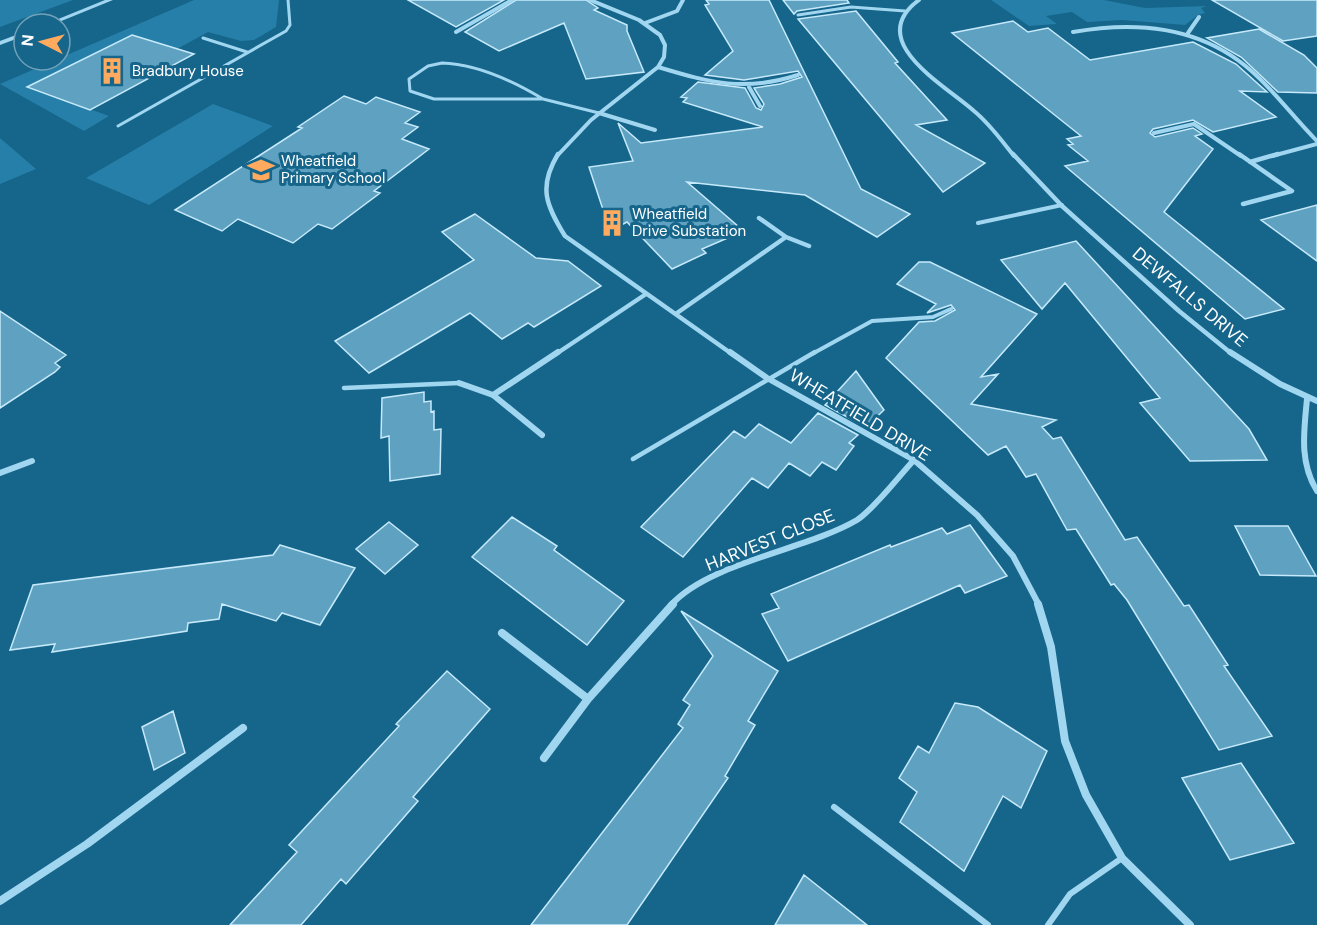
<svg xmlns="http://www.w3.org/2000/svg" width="1317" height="925" font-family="'DM Sans',sans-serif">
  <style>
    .green { fill: #267fa8 }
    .building { fill: #5ea1c0; stroke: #c6eafb; stroke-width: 1.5 }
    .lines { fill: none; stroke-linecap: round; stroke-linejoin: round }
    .service-far3 { stroke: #a0d6ef; stroke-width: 3 }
    .service-far2 { stroke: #a0d6ef; stroke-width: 4 }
    .service-far1 { stroke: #a0d6ef; stroke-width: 4.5 }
    .service { stroke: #a0d6ef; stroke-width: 6 }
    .minor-far3 { stroke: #a0d6ef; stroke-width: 4 }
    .minor-far2 { stroke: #a0d6ef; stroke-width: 4.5 }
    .minor-far1 { stroke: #a0d6ef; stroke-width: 6 }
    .minor { stroke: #a0d6ef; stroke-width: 8 }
    .tertiary { fill: #a0d6ef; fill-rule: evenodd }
    .labels { text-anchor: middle; stroke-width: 6; stroke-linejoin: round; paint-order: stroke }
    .far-poi-label { font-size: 15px; fill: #fff; stroke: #16658b; text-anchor: start }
    .street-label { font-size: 18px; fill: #fff; stroke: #16658b }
  </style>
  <rect width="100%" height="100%" fill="#16658b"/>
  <path class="green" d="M0 0H73L0 27Z
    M194 0H279L276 27 254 40 241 41 208 32 177 49 132 35 28 87 109 116 84 131 0 84Z
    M991 0H1104L1145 8 1207 6 1201 8 1205 13 1198 15 1185 25 1122 20 1087 22 1072 12 1046 16 1057 24 1029 26Z
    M213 104 273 126 149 205 86 178Z
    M0 138 36 169 0 184Z"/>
  <path class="building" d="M408 0H504L456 27Z
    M516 0H586L598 8 594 10 627 25V31L644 72 586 79 564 23 499 51 465 32Z
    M706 0H769L861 189 910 214 877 237 805 195 687 182 739 227 732 230 737 234 702 249 706 253 672 269 627 222 610 231 589 167 633 161 618 123 641 143 763 127 683 102 687 98 681 97 698 82 745 88 756 108 761 110 764 104 754 88 780 84 802 77 798 71 744 80 705 75 733 51 705 5 709 4Z
    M783 0H847L849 3 797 11 794 14Z
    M1212 0H1317V36L1283 41Z
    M856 11 898 62 895 63 947 120 916 125 985 163 943 192 798 19Z
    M1013 21 1028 32 1048 28 1090 60 1193 42 1236 64 1267 92 1240 91 1276 117 1213 132 1193 120 1153 129 1150 133 1155 137 1193 128 1202 134 1195 136 1213 149 1164 212 1284 309 1245 319 1065 166 1088 161 1068 145 1073 144 1067 139 1081 136 952 33Z
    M1259 29 1304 55 1317 68V93L1278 92 1241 57 1207 38Z
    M132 35 194 54 90 110 27 87Z
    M344 96 366 104 376 97 420 112 405 123 418 127 402 139 429 149 374 191 380 193 332 229 318 224 293 243 238 219 222 231 175 210 302 128 298 127Z
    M1317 205V261L1261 220Z
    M475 214 536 258 568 261 601 286 534 327 528 323 502 339 470 313 369 373 335 341 474 260 442 232Z
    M1076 241 1249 429 1267 460 1190 461 1140 403 1160 398 1065 283 1042 309 1001 260Z
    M919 262H930L1037 314 981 377 998 374 971 404 1056 420 1042 427 1053 439 1061 437 1125 540 1137 537 1184 606 1189 605 1228 665 1224 666 1272 736 1219 750 1127 600 1114 584 1111 585 1076 529 1067 530 1036 474 1026 477 1006 446 988 455 886 358 919 322 935 321 955 310 951 305 927 313 936 304 897 284Z
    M0 311 66 355 55 363 60 367 55 372 0 408Z
    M856 371 884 410 866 427 825 405Z
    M424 392V402L431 401V412L434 411V430L441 429 440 474 390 481 389 436 381 438 382 398Z
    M818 413 858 435 849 443 854 446 836 470 822 462 810 476 789 463 768 488 752 478 683 557 641 527 734 431 745 438 759 424 791 443Z
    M512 517 557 546 554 550 624 601 587 645 472 557Z
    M389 522 418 545 385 574 356 549Z
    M970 525 1007 576 965 593 960 585 788 661 762 614 779 608 771 594 890 545 891 547 942 528 947 534Z
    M1235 526H1288L1316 576 1260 575Z
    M280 545 355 568 320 625 282 613 276 621 222 604 219 619 188 623 187 631 52 652 55 644 10 650 33 585 273 555Z
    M681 611 778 671 748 721 755 725 725 776 728 778 627 925H531L683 728 678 724 690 705 683 700 713 656Z
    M447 671 490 709 413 797 418 801 346 884 341 879 301 925H230L297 852 289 845 399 726 396 724Z
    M955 703 978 707 1047 751 1021 808 1003 796 964 871 900 822 917 792 899 778 918 746 929 753Z
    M173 711 185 753 154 770 142 727Z
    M1241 763 1294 843 1230 860 1182 778Z
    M804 875 867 925H775Z"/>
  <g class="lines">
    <path class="service-far3" d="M798 15 851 7 905 11
      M203 38 247 52
      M442 63C478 64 513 81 543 99H434L410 91 409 79 428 66Z
      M543 99 599 113
      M118 126 286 31 290 25 288 0"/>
    <path class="service-far2" d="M978 223 1062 205
      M812 354 872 321 933 317 951 309"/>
    <path class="service-far1" d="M344 388 459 383
      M633 459 815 352"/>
    <path class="service" d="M834 807 988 925
      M1048 925 1070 894 1122 858"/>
    <path class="minor-far3" d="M919 0C863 41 945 85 974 111 990 124 1001 140 1014 156
      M645 23 677 11 683 0
      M456 32 512 0
      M1073 32C1140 20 1207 27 1258 77 1279 97 1296 120 1317 141
      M1188 33 1199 17
      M658 67C711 83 744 92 798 75
      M749 87 760 106
      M599 113 655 130
      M1154 133 1194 124 1241 156
      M557 156 591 120 658 67 664 57 665 45 660 35 639 20 590 0
      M1272 156 1317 144"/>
    <path class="minor-far2" d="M558 154C538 187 546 205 565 236L732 354
      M1013 154 1062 206 1179 311 1232 354
      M1239 154 1292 191 1243 204
      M1250 162 1278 154
      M786 237 809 246
      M677 313 786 237 759 218
      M556 354 646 294"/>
    <path class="minor-far1" d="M730 352 767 378 914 460 977 515 1013 556 1039 605
      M1230 352 1280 384 1317 401
      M459 383 493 395 542 435
      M493 395 558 352
      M1307 399C1304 431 1299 462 1317 491
      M0 473 32 461
      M671 605C710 562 806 550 857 520 874 509 899 476 914 460"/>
    <path class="minor" d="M1038 604 1051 647 1065 741 1086 795 1122 858 1190 925
      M502 633 588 699
      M544 758 588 699 673 604
      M0 901 87 844 243 728"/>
    <path class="tertiary" d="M105 0H113L54 24H46Z
      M24 32V36L0 45V41Z"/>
  </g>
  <defs>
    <symbol id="building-bare" viewBox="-9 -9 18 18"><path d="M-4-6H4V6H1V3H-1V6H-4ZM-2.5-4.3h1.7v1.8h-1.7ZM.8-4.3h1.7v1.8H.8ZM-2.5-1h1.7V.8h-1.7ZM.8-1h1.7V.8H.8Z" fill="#ffaa5e" stroke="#16658b" stroke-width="2.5" paint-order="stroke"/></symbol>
    <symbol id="school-bare" viewBox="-9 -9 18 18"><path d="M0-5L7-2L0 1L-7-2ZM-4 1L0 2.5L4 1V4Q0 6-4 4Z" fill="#ffaa5e" stroke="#16658b" stroke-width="2.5" paint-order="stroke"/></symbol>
  </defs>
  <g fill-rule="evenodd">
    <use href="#building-bare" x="93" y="52" width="38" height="38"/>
    <use href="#school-bare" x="242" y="151" width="38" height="38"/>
    <use href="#building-bare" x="593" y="204" width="38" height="38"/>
  </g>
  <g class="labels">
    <g class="far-poi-label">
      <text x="132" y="76">Bradbury House</text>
      <text x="281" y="166">Wheatfield<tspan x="281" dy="17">Primary School</tspan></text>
      <text x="632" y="219">Wheatfield<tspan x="632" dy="17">Drive Substation</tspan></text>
    </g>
    <g class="street-label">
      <text transform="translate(1190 297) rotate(40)" y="6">DEWFALLS DRIVE</text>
      <text transform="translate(860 415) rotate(31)" y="6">WHEATFIELD DRIVE</text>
      <text transform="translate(770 540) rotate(-22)" y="6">HARVEST CLOSE</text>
    </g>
  </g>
  <g transform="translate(42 42) rotate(276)"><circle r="28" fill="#16658b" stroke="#73a3b9" stroke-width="1.5"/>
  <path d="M0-4.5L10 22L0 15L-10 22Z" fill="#ffaa5e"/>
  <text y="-9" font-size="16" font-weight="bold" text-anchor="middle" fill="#ffffff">N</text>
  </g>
</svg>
